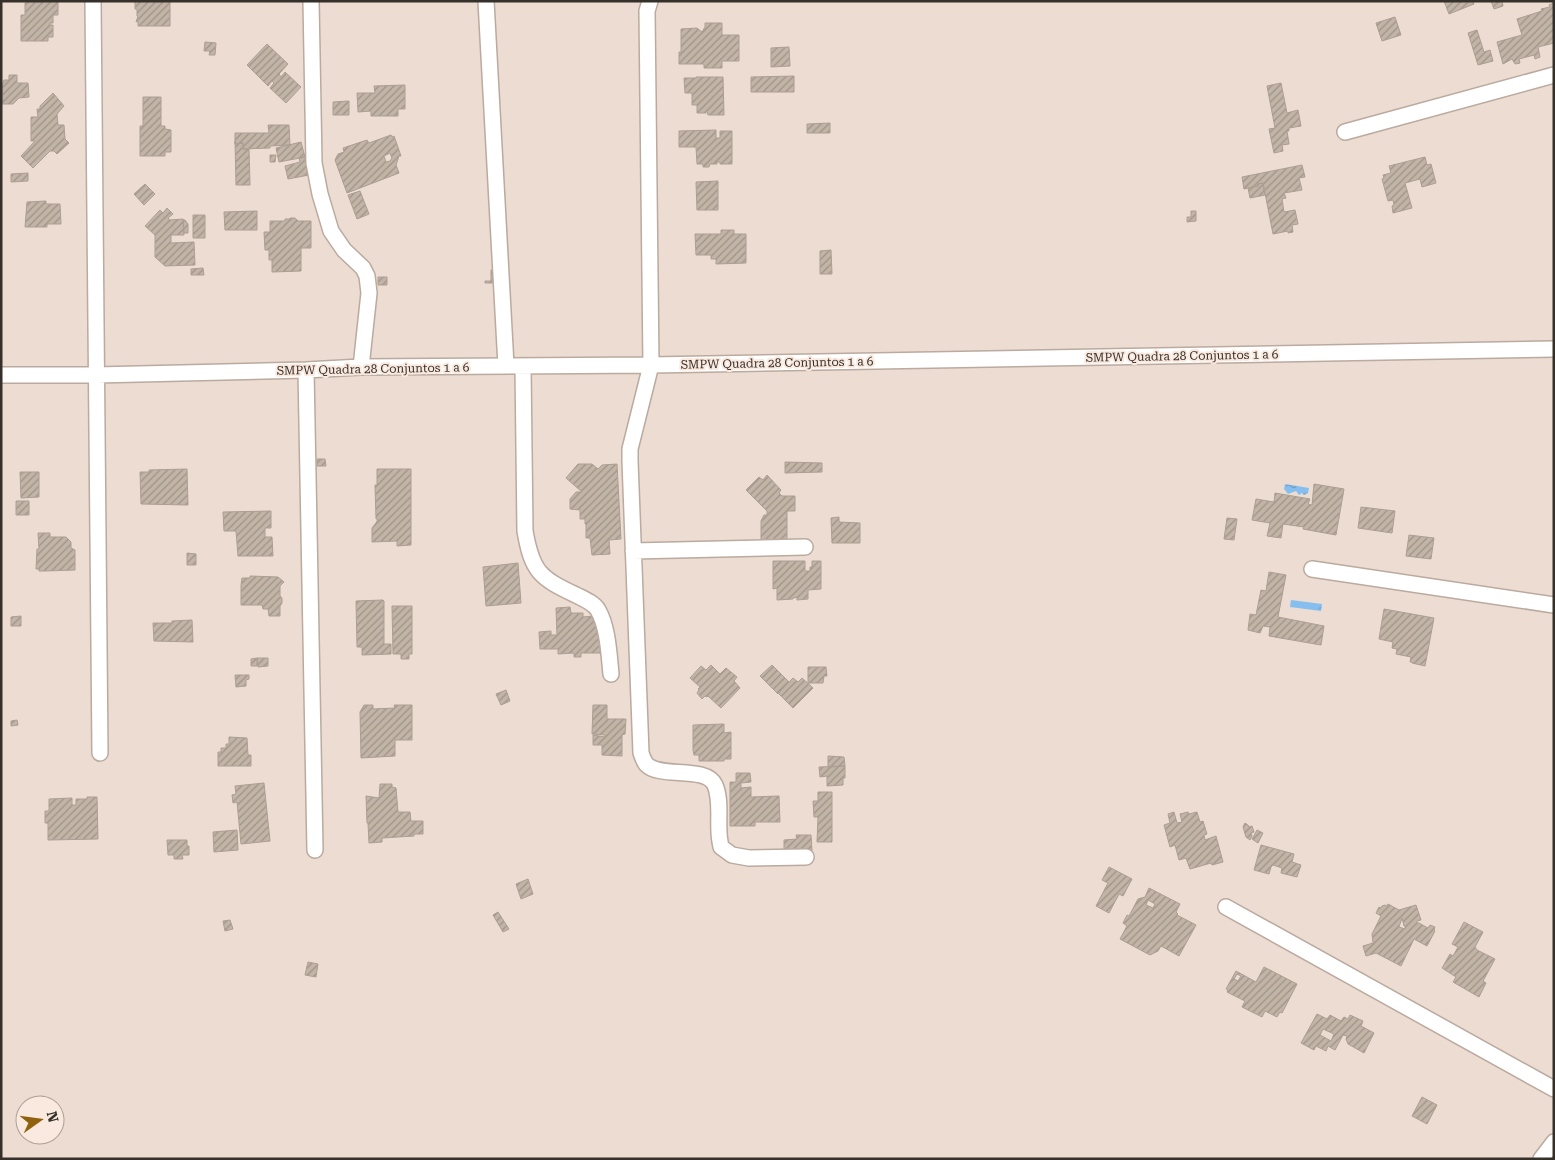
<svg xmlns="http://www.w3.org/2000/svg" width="1555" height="1160" font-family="'Roboto Serif',serif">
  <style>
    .water { fill: url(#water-ripples) }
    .building { fill: url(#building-hatch); stroke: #ac9e92; fill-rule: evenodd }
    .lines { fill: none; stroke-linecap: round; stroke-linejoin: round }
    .minor-casing { stroke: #baaa9f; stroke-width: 18 }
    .minor { stroke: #fff; stroke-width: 15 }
    .labels { text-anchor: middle; stroke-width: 4; stroke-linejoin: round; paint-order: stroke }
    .street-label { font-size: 12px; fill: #36302b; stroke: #fae9de }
  </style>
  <defs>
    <pattern id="water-ripples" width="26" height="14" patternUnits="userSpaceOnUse" patternTransform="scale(1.25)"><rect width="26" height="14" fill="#85beef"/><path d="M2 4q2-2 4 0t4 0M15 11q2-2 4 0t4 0" fill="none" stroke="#6e9bc2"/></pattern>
    <pattern id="building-hatch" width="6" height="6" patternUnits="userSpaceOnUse" patternTransform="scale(1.25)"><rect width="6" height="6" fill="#c2b4a7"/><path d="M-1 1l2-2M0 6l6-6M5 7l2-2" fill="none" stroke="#9e9388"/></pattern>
  </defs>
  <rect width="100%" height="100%" fill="#eddcd1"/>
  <path class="water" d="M1285 484 1309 488 1308 493 1304 495 1302 493 1299 495 1296 491 1288 494 1284 489Z
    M1291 600 1322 604 1321 611 1290 607Z"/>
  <path class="building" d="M27 1H58V15H53V23H50V25H53V37H48V41H21V15H25V3H27Z
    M135 1H170V26H138V21L136 22 138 16H137V9H135Z
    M1444 1H1473L1474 4 1449 14Z
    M1491 1H1502L1503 6 1494 9Z
    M1554 3V43L1538 47 1540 57 1535 59 1534 55 1519 59 1520 63 1515 64 1512 59 1503 64 1497 42 1522 35 1517 19 1542 11 1541 9 1550 7 1549 5Z
    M1395 17 1401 35 1382 41 1376 23Z
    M705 23H722V35H739V61H722V68H704V64H679V52H681V29L697 28 702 32 705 27Z
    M1477 30 1484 52 1490 50 1493 61 1478 65 1468 33Z
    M205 42 216 43 215 55H209L210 51H204Z
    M267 44 288 64 279 74 281 77 285 72 301 87 286 103 270 88 274 83 272 81 268 86 247 65Z
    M789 47 790 66 771 67V48Z
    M9 75H17V83H28L29 97 19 98 13 104H2V83H3L4 80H9Z
    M794 76V92H751V77Z
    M696 77H723L724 115H708L707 111H706V113H697V105H692V93H685L684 78H696Z
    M1281 83 1287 113 1298 110 1301 126 1289 128V131H1287L1289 144 1282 145 1283 151 1274 153 1269 129 1275 128 1267 86Z
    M405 85V109H398V116H371V111L358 112 357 93H375L374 86Z
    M53 93 64 106 57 114 58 125H64L65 139 69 143 57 154 54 151H50L33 168 21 156 35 141H31V117H38L37 109H40V106Z
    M143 97H161V126H165V129L171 130V152H165V156H140V126H143Z
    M349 101V115H333V102Z
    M830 123V133H807V124Z
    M268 125H289L290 145 270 146V148L243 149V143L235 144V133H269Z
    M716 130V138H720V131H732V164H720V162H717V164H710L709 167H703V164H697L696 147H679V131Z
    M391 135 392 137 394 136 401 156H399L396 165 399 173 347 193 335 160 338 154 344 152 343 148 367 140 369 143ZM390 153 392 158 390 161 386 162 384 156Z
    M235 141V144L243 143V149H249L250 185H236Z
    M301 142 305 157 279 162 276 148Z
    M270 155H276L275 162H270Z
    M305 157 309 175 288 179 285 166 300 162 299 158Z
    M1425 157 1427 165 1431 164 1436 183 1422 187 1420 179 1405 183 1412 208 1393 213 1392 206 1394 205 1393 200 1388 201 1382 179 1384 178 1383 175 1391 173 1389 166Z
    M1302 165 1305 177 1299 178 1302 190 1284 193 1286 198 1282 199 1284 212 1295 210 1298 224 1292 225 1293 232 1288 233V231L1273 234 1263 183 1258 184V186L1244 189 1242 177Z
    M28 173V181L11 182V174Z
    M718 181V210H697L696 182Z
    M1263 183 1265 195 1250 198 1248 188 1258 186V184Z
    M145 184 155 194 144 205 134 194Z
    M360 191 369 214 357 219 348 195Z
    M46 201V204H60L61 224H47V227H25L27 202Z
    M167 208 173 214 168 218 170 220 183 219 184 235H171V243L194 242 195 265 165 266 155 257V235L145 226 160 210 163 213Z
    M257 211V230H225L224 212Z
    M1191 211H1196V221L1187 222V217H1191Z
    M193 215H205V238H193Z
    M290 218H295L298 221H311V248H301V271L272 272V260H269V250H265L264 232H270V221H285V219H290Z
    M183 220H185L188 224V233H184Z
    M721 230H734V234H746V263L716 264V259H711V255H696L695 234H721Z
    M831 250 832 274H820V251Z
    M203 268 204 275H191V269Z
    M491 270H503L504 283H485V281H491Z
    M378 277H387V285H378Z
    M317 459H325L326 466H317Z
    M785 462 822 463V472L785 473Z
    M578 464H592L598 469 602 465 617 464 621 539 609 540 610 554 592 555 590 538H586V524H585V519H580V510L570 509V499L576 492H582L566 478Z
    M187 469 188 505 141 504 140 472H149V470Z
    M377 469H411V545L397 546V541L372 542V528L376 523 378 519H376L375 485H377Z
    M20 472H39V497L21 498Z
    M767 475 781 490 779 493 782 496H795V511H787V544H761V521L764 515H767V511L746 490 759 477 763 480Z
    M1314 484 1344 489 1336 535 1303 529 1304 527 1283 524 1281 538 1267 536 1270 523 1252 520 1256 499 1274 502 1275 493 1310 499 1308 504 1312 505Z
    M16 501H29V515H16Z
    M1361 507 1395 511 1392 533 1358 528Z
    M271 511V528H265V537H272L273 556H238L236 531H224L223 512Z
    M839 517V522L860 523V543H832L831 518Z
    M1227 518 1237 519 1234 540 1224 539Z
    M38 533H50V537H66L71 542V548L75 550V570L45 571H39V569H36L37 549H39Z
    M1409 535 1434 538 1431 559 1406 556Z
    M187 553 196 554V565H187Z
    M773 561H805V571H810V567H812V561H821V589L808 590V599L797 600V597L795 598 794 597 793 599 777 600V588L773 589Z
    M518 563 521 603 486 606 483 567Z
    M1269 572 1286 575 1278 617 1324 626 1321 645 1269 636 1270 627 1263 626 1260 633 1248 630 1250 614 1256 615 1261 590 1266 591Z
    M250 576 278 577 284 582 280 586V596L282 598V603L280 606V616H269L268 609H263L262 605H241V585L242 578H250Z
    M383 600 384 601V644H391V654L362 655V647H357L356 601Z
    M392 606H412V654H409V659H401V654H393Z
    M570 607 571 613H583V617L604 615 605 653H581V657H574V653L558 654V649H540L539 632 551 631V635H557L556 608Z
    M1384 609 1434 618 1425 666 1412 663V662H1410L1411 657 1396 654 1397 649 1392 648 1393 642 1379 639Z
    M21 616V626H11V617Z
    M192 620 193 642 154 641 153 623H172V621Z
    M257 658H268V666L258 667Z
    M257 658V666H251V659Z
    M711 665 720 674 726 668 737 677 734 681 740 688 721 708 708 696 707 697 705 696 702 699 697 693 699 690 698 689 700 687 690 678 701 666 706 670Z
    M772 665 789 682 778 694 760 676Z
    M808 667H826L827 676H824L823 683H808Z
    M235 675H249V679L246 680V686L236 687Z
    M793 678 798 682 802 678 813 688 793 708 778 693Z
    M506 690 510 701 501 705 496 694Z
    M364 705H373V709L395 708 394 705H412V740H395V756L361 758 360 712Z
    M593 705H607V719H626L625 734 622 735V756L602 755V745H593V735L605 737V735L592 734Z
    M17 720 18 725 11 726V721Z
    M724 724V733L731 732V759H724V761H699V755H694L693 750V725Z
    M229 737 247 738 248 755H251V766H218V752H221V748H226V744H229Z
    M828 756 844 757 845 766 828 767Z
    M845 766V778H843V785L827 786V776L820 777 819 767Z
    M736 773H750L751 782 741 783V788L751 787V797L779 796 780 822H755V826H730V782H736Z
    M264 783 270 841 241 844 237 802 233 803 232 795 236 794 235 786Z
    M380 784H392V787L396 788 398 812H410L411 821H423V834H414V836L382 838V842L369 843 368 823H367L366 796 379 798Z
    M818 792H832V842H817L818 817H814L813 801H818Z
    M87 797H97L98 839 48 840V823H45V811H49V799L72 798V805H76V799H87Z
    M1174 812 1177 823 1182 822 1180 814 1188 812 1189 814 1197 812 1200 822 1203 821 1207 834 1204 835 1205 840 1216 836 1223 862 1212 865 1211 863 1190 869 1186 858 1179 860 1175 845 1170 847 1164 825 1170 823 1168 814Z
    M1245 823 1248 825 1249 827 1252 826 1254 832 1251 833 1252 836 1250 840 1246 837 1243 827Z
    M237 830 238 850 214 852 213 832Z
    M1257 830 1263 833 1258 843 1252 839Z
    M796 835H811L812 851H784V840L797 839Z
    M167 840H187V846H189V855H182L183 859H174V855H168Z
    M1261 845 1294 854 1292 862 1301 865 1297 877 1281 873 1282 868 1273 865 1271 867 1269 874 1254 870Z
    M1109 867 1132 879 1123 896 1119 894 1109 913 1096 906 1108 883 1102 880Z
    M528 879 533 894 521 899 516 884Z
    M1149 888 1180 904 1176 912 1178 914 1177 915 1196 925 1179 956 1161 946 1158 951 1150 955 1120 939 1127 926 1123 923 1127 915 1129 916 1138 899 1145 897ZM1148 900 1155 904 1153 908 1146 905Z
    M1388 904 1399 910 1416 905 1421 920 1417 921V923H1419L1428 928 1430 925 1435 927 1434 930 1435 931 1427 946 1414 939 1401 966 1376 953 1366 956 1363 946 1373 943 1372 934 1381 916 1376 913 1379 907 1381 908 1382 906 1385 905 1387 906ZM1402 918 1404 926H1405V929L1399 927Z
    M498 912 509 929 503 932 493 915Z
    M230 920 233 929 225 931 223 921Z
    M1464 922 1483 932 1475 947 1477 950 1495 959 1483 981 1486 983 1479 997 1453 982 1456 977 1442 968 1450 954 1453 956 1458 947 1452 944Z
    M308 962 318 964 316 977 305 975Z
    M1264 967 1297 984 1282 1013 1280 1012 1277 1017 1265 1011 1262 1017 1242 1007 1245 1001 1227 992 1228 990 1226 989 1236 971 1256 982ZM1237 974 1241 976 1238 981 1234 979Z
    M1317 1014 1327 1019 1330 1015 1341 1021 1344 1017 1348 1019 1350 1015 1363 1021 1361 1026 1374 1033 1364 1053 1348 1044 1346 1039 1347 1036 1343 1035 1335 1050 1328 1046 1326 1051 1316 1046 1314 1050 1301 1043ZM1323 1029 1334 1034 1331 1041 1320 1035Z
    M1422 1097 1437 1105 1427 1124 1412 1116Z"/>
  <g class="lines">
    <defs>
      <path id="minor" d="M93 1 100 753
        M311 1 314 163 320 194 331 231 344 250 363 268 367 276 369 293 361 367
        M486 1 506 366
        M650 1 647 11 651 365 630 449V461L641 753C642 756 644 761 646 764 659 779 706 765 715 785 721 799 718 817 719 832 719 837 720 842 721 847L732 855 749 858 806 857
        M1345 132 1554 75
        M523 367 525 531C532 572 540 578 576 595 584 599 594 603 598 610 608 627 609 655 611 674
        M306 370 315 850
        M1 375H96L306 370 361 367 651 365 1554 349
        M633 551 805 547
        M1312 569 1554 605
        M1226 907 1554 1089
        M1541 1159 1554 1142"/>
    </defs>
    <use href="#minor" class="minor-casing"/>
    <use href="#minor" class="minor"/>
  </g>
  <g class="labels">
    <g class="street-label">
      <text transform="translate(1182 356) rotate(-1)" y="4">SMPW Quadra 28 Conjuntos 1 a 6</text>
      <text transform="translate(777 363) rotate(-1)" y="4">SMPW Quadra 28 Conjuntos 1 a 6</text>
      <text transform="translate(373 369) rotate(-1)" y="4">SMPW Quadra 28 Conjuntos 1 a 6</text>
    </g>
  </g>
  <rect width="1555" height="1160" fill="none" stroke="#36302b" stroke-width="5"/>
  <g transform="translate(40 1120) rotate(76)"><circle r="24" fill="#fae9de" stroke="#ac9f96"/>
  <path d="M0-4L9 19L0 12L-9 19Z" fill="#91620e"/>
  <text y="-8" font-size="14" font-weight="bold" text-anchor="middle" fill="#36302b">N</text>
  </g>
</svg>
